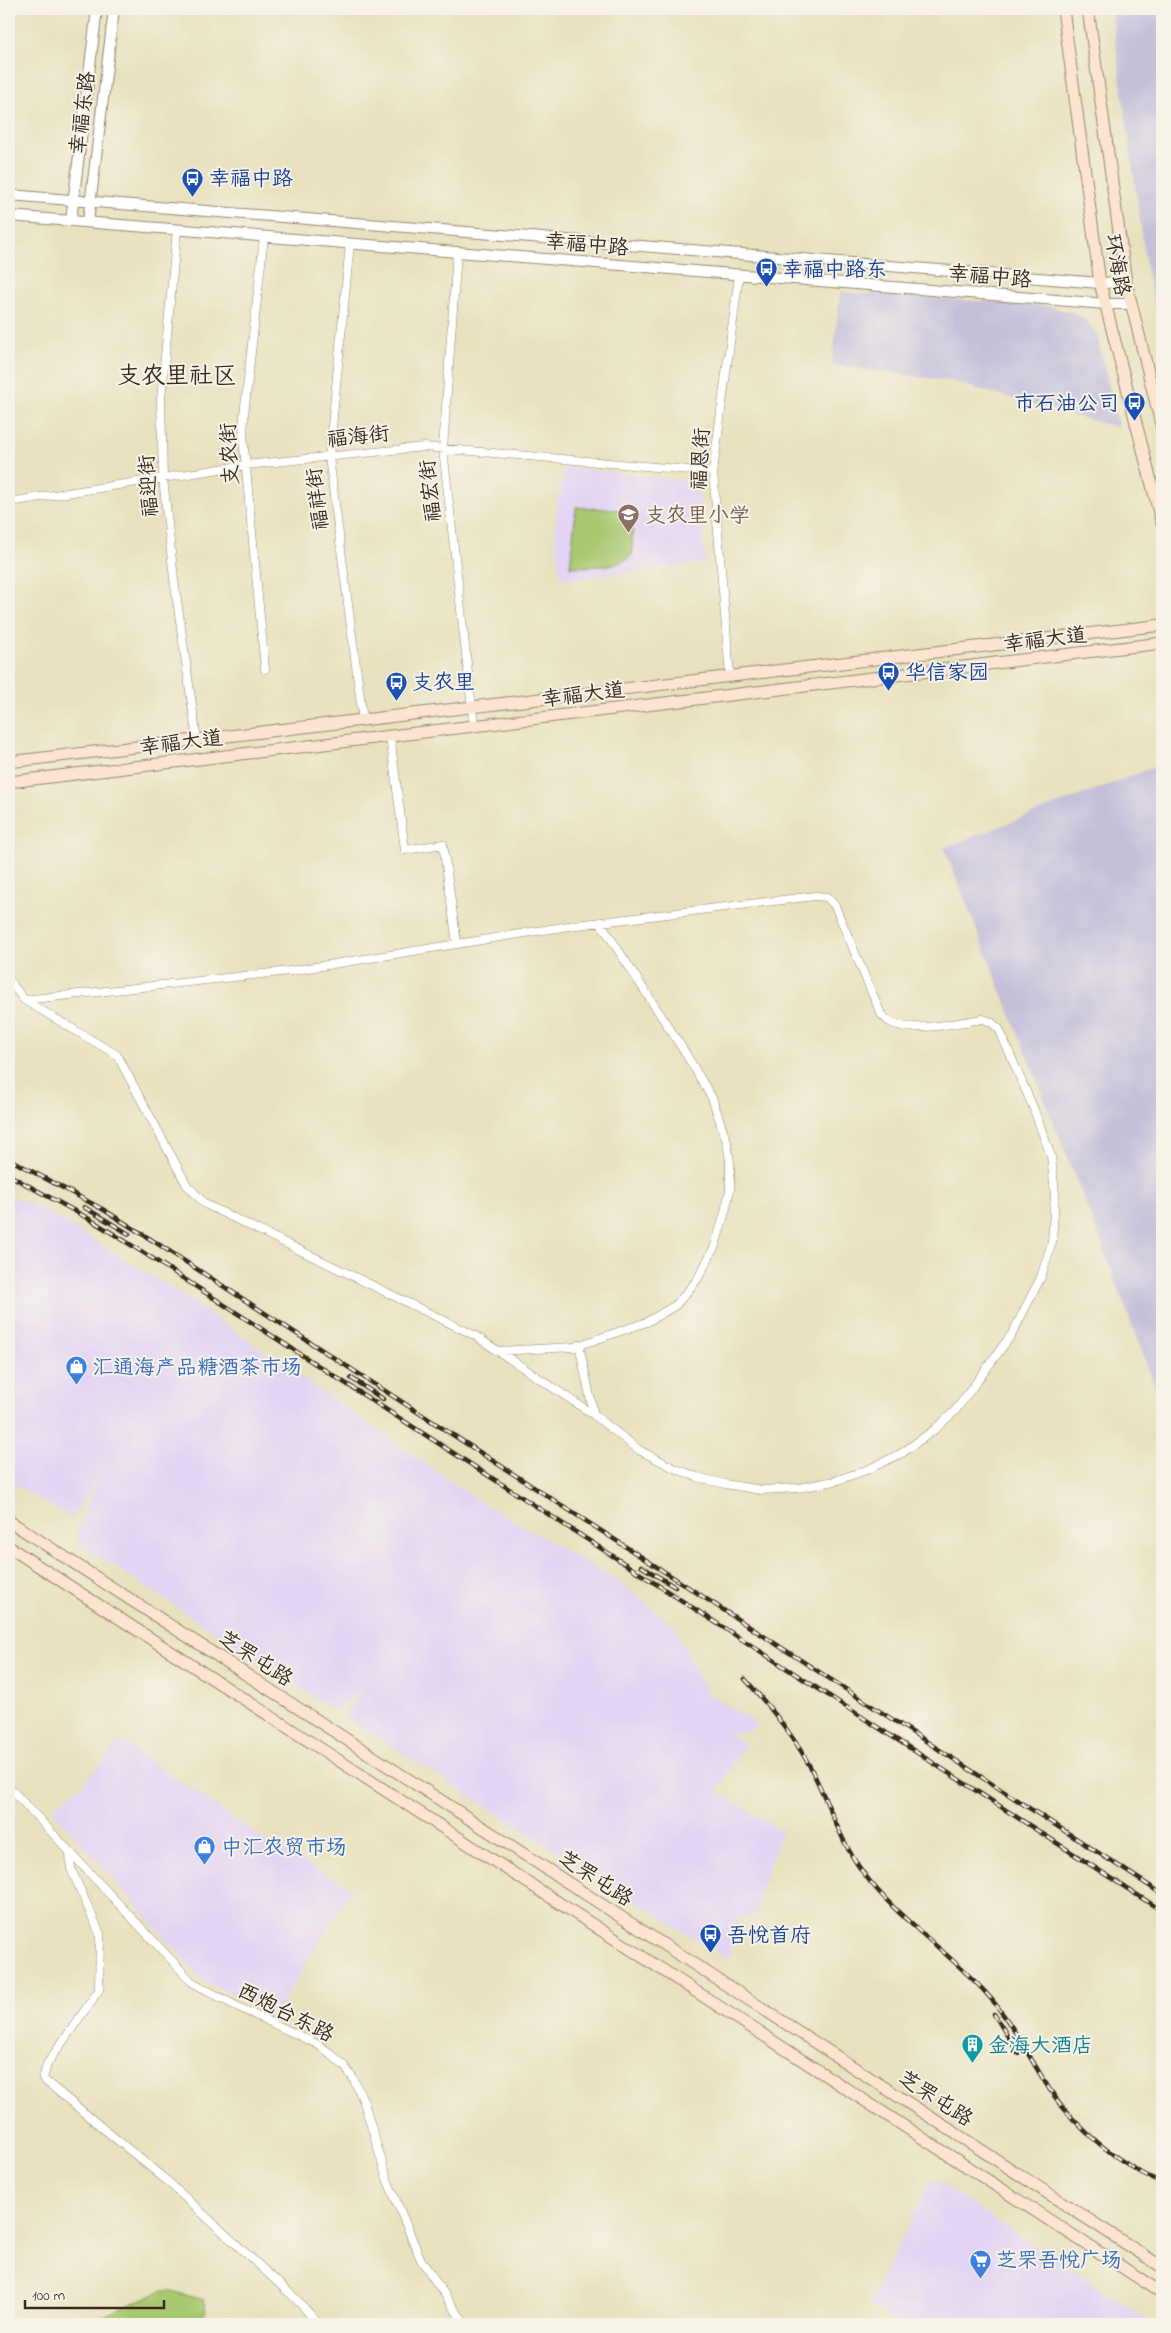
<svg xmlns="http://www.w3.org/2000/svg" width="1171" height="2333" font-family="'Indie Flower','LXGW WenKai TC',sans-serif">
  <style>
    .built { fill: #e2d4f3 }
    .industrial { fill: #c5c0da }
    .green { fill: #a8c870; stroke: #727947 }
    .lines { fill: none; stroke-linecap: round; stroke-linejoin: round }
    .minor-casing { stroke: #92866e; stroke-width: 9 }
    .tertiary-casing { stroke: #92866e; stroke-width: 12 }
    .secondary-casing { stroke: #92866e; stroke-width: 13 }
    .minor { stroke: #fff; stroke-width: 8 }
    .tertiary { stroke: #fff; stroke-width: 10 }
    .secondary { stroke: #fde4d1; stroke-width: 11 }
    .rail-casing { stroke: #3b2a1e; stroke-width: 4.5 }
    .rail { stroke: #f7f3e8; stroke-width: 2.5; stroke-dasharray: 8; stroke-linecap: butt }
    .labels { text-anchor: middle; stroke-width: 4; stroke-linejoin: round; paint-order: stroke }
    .street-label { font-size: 21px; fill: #3b2a1e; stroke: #f7f3e8 }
    .transit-label { font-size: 21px; fill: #164399; stroke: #f7f3e8; text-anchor: start }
    .education-label { font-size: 21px; fill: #785e54; stroke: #f7f3e8; text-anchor: start }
    .shop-label { font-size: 21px; fill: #366cbe; stroke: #f7f3e8; text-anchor: start }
    .culture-label { font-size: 21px; fill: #0d838f; stroke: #f7f3e8; text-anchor: start }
    .quarter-label { font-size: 24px; fill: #3b2a1e; stroke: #f7f3e8 }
  </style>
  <rect width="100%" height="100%" fill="#f7f3e8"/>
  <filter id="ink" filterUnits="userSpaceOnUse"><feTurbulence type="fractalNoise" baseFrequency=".02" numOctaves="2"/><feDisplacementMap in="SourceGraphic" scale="10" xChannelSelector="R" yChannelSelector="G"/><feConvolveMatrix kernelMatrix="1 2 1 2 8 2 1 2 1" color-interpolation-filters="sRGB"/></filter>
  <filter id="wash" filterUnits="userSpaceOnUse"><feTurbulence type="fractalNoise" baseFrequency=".0096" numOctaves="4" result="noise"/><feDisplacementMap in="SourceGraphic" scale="20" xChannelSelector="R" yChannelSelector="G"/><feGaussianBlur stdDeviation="1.12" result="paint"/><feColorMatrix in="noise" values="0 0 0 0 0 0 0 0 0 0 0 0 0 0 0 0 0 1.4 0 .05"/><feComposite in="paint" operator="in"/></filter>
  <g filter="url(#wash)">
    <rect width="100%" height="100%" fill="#e8e1bd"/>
    <path class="built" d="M564 467 695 482 698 485 706 563 562 580 556 547 555 521Z
      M9 1196 42 1209 186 1297 476 1499 616 1580 674 1626 708 1694 760 1725 744 1733 725 1732 745 1744 717 1791 782 1832 764 1880 754 1918 739 1916 728 1960 345 1717 363 1688 335 1711 79 1543 76 1536 98 1479 72 1519 9 1481Z
      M121 1740 268 1842 352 1889 275 2014 203 1981 51 1809 82 1785Z
      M932 2178 1155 2324H900L869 2304Z"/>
    <path class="industrial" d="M1111 9H1162V336L1147 273Z
      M840 292 1049 306 1074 313 1086 321 1096 332 1119 428 949 381 832 365Z
      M1162 764V1406L1100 1239 944 848Z"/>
    <path class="green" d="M576 507 633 511 632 555C618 569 589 566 570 567Z
      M160 2291H171L204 2300 207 2310 196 2324H95L99 2318Z"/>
  </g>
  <g filter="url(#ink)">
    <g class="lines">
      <defs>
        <path id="minor" d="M177 229 161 399 163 478 174 579 197 740
          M264 237 244 415 243 437 265 669
          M350 244 329 457 363 720
          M457 252 443 449 474 726
          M9 502 246 465 424 447 713 472
          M730 676 713 472 739 275
          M390 736 405 850 443 844 457 944
          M9 980 24 1000 117 1055 187 1185 205 1204 474 1335 594 1415 639 1450 674 1468 697 1477 725 1484 761 1490 798 1488 835 1481 869 1469 902 1453 934 1430 955 1411 1012 1334 1041 1277 1052 1242 1055 1194 1051 1156 1033 1107 999 1029 991 1022 983 1019C960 1022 910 1034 890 1022 887 1021 884 1017 881 1014L835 906 827 897 815 896 569 926 290 971 24 1000
          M579 1345 594 1415
          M497 1351 574 1347 647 1322 676 1305 697 1280 715 1246 725 1212 730 1190V1162L727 1142 712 1098 686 1054 600 922
          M9 1787 192 1982 234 2005 317 2044 331 2054 345 2067 353 2078 364 2102 387 2179 421 2260 465 2324
          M70 1854 71 1869 100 1934 99 1990 47 2064 43 2079 166 2180 296 2299 319 2324"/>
        <path id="tertiary" d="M9 195 1100 283 1126 282
          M9 216 1106 304H1132
          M71 220 97 9
          M88 222 114 9"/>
        <path id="secondary" d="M1063 9 1100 283 1162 524
          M1088 9 1126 282 1162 428
          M9 762 1162 625
          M9 782 1162 643
          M9 1521 1162 2267
          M9 1547 1162 2293"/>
      </defs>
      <use href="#minor" class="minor-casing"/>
      <use href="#tertiary" class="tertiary-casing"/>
      <use href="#secondary" class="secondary-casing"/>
      <use href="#minor" class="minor"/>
      <use href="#tertiary" class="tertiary"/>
      <use href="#secondary" class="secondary"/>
      <defs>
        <path id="rail" d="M9 1159 104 1210 155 1242 1162 1894
          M9 1175 91 1220 144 1253 1162 1911
          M84 1207 129 1234
          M351 1378 383 1399
          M641 1566 675 1587
          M745 1679C768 1705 791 1732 808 1763 828 1799 838 1838 862 1871 896 1918 947 1950 986 1993 1012 2022 1029 2057 1050 2090 1077 2130 1119 2164 1162 2183
          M994 2014 1018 2053"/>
      </defs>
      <use href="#rail" class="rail-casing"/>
      <use href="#rail" class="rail"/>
    </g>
  </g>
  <defs>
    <symbol id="bus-pin" viewBox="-11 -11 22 30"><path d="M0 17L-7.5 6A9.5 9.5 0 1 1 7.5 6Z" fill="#1a4fb4" stroke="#f7f3e8"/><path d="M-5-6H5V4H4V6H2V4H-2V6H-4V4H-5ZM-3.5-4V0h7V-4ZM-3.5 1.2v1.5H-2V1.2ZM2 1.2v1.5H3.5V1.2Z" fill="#fff"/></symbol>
    <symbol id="school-pin" viewBox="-11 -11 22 30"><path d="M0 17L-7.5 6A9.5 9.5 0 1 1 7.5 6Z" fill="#8d6e63" stroke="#f7f3e8"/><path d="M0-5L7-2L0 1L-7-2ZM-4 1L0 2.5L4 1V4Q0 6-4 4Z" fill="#fff"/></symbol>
    <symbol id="shop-pin" viewBox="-11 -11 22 30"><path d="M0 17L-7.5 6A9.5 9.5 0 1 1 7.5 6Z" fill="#3f7fe0" stroke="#f7f3e8"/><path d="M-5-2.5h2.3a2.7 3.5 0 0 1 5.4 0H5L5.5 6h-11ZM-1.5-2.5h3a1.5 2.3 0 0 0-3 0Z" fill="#fff"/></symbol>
    <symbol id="building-pin" viewBox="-11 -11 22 30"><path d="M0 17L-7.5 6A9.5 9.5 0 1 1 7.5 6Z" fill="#0f9aa8" stroke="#f7f3e8"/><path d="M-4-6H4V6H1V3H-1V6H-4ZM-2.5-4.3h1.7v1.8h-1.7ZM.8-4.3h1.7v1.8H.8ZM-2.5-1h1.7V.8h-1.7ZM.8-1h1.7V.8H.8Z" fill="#fff"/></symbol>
    <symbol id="supermarket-pin" viewBox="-11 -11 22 30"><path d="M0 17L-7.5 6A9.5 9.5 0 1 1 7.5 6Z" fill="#3f7fe0" stroke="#f7f3e8"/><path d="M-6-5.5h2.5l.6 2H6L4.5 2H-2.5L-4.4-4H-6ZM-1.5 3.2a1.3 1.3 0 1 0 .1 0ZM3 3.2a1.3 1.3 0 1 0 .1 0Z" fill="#fff"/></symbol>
  </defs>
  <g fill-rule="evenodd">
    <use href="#bus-pin" x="180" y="166" width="25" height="34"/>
    <use href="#bus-pin" x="754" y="256" width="25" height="34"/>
    <use href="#bus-pin" x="1122" y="390" width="25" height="34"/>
    <use href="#school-pin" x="616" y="502" width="25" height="34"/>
    <use href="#bus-pin" x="876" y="660" width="25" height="34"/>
    <use href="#bus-pin" x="384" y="670" width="25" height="34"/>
    <use href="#shop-pin" x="64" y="1354" width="25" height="34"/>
    <use href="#shop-pin" x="192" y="1834" width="25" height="34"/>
    <use href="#bus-pin" x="698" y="1922" width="25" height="34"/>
    <use href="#building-pin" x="960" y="2032" width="25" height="34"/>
    <use href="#supermarket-pin" x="968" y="2248" width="25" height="34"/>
  </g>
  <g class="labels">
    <g class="street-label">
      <text transform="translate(82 113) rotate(-83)" y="7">幸福东路</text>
      <text transform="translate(587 244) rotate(5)" y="7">幸福中路</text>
      <text transform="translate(1118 265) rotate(80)" y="7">环海路</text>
      <text transform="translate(990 276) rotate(5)" y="7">幸福中路</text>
      <text transform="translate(358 436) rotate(-6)" y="7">福海街</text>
      <text transform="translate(229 454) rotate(-93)" y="7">支农街</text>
      <text transform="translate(700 459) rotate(-87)" y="7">福恩街</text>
      <text transform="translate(148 486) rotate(-94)" y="7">福迎街</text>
      <text transform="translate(430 491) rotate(-96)" y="7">福宏街</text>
      <text transform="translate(317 499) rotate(-97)" y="7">福祥街</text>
      <text transform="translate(1045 639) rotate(-7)" y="7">幸福大道</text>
      <text transform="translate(583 694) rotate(-7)" y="7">幸福大道</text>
      <text transform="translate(181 742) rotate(-7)" y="7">幸福大道</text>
      <text transform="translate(256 1658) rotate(33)" y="7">芝罘屯路</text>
      <text transform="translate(596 1878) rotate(33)" y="7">芝罘屯路</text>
      <text transform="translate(286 2012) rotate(27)" y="7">西炮台东路</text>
      <text transform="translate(936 2098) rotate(33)" y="7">芝罘屯路</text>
    </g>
    <g class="transit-label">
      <text x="209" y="185">幸福中路</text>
      <text x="782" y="276">幸福中路东</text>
      <text x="1119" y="410" text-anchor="end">市石油公司</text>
      <text x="905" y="679">华信家园</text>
      <text x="412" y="689">支农里</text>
      <text x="727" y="1942">吾悦首府</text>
    </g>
    <g class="education-label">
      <text x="645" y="522">支农里小学</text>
    </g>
    <g class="shop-label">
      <text x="92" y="1374">汇通海产品糖酒茶市场</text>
      <text x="221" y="1854">中汇农贸市场</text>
      <text x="996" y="2267">芝罘吾悦广场</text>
    </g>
    <g class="culture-label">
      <text x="988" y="2052">金海大酒店</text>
    </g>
    <g class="quarter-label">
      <text x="177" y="383">支农里社区</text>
    </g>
  </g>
  <rect width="1171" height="2333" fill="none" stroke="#f7f3e8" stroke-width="30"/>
  <path d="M25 2300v8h139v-8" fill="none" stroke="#3b2a1e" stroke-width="2.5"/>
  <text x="32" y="2300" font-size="15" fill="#3b2a1e" stroke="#f7f3e8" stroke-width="4" paint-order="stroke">100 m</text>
</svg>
